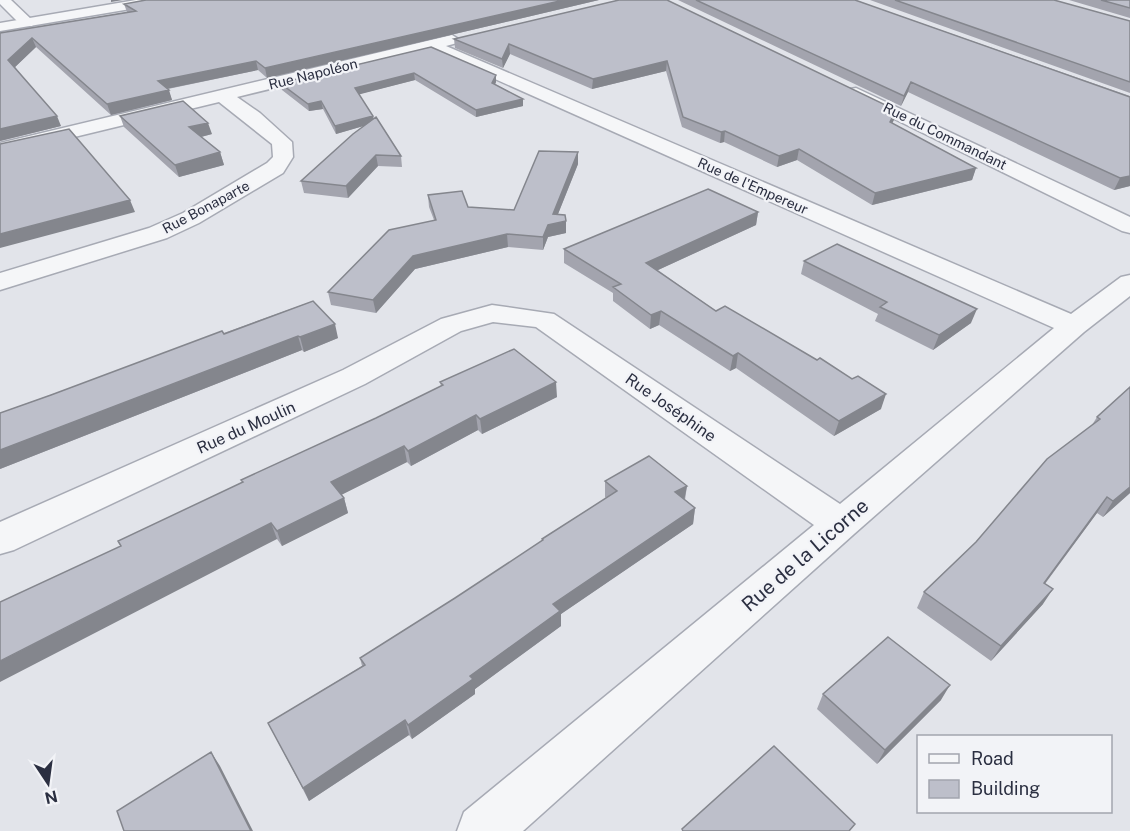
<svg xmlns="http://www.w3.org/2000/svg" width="1130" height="831" font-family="'Public Sans',sans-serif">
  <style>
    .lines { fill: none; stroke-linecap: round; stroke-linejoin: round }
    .minor-casing { stroke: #a7aab4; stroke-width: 3 }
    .tertiary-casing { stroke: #a7aab4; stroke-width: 3 }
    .minor { fill: #f5f6f8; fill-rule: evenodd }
    .tertiary { fill: #f5f6f8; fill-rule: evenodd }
    .wall { fill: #a3a4ae }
    .shaded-wall { fill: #84868d }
    .building { fill: #bdbfca; stroke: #84868d; stroke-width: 1.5 }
    .labels { text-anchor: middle; stroke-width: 4.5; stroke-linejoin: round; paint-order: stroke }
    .far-street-label { font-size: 14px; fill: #2b2f41; stroke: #f2f3f7 }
    .street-label { font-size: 16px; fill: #2b2f41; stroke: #f2f3f7 }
    .near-street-label { font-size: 20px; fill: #2b2f41; stroke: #f2f3f7 }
  </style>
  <rect width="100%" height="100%" fill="#e2e4ea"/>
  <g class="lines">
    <defs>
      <path id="minor" d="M0 0H11L32 20 34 23 32 26H22L0 4Z
        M452 35 460 40 457 43 446 46 1071 314 1121 277 1130 275V296L1084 332 854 534 523 831H457L464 812 814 525 536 327 493 322 461 331 365 384 14 550 0 554V522L343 370 441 319 492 305 554 314 840 504 1054 328 430 50 237 97 260 113 292 142 293 157 283 173 199 223 167 238 0 290V273L149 228 183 213 267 163 273 157 272 144 219 102 0 155V143Z
        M856 88 1130 217V233L1122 231 850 97 847 93 850 89Z"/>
      <path id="tertiary" d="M136 0H167L160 4 0 31V23Z"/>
    </defs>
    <use href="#minor" class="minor-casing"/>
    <use href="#tertiary" class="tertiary-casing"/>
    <use href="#minor" class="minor"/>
    <use href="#tertiary" class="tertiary"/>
  </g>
  <path class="wall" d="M146 0H599L267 78 258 70 168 89 172 100 111 115 36 47 15 67 61 126 0 141V33L127 12 124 4Z
    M619 0 896 110 892 123 976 168 972 180 872 205 797 160 777 167 724 142 720 143 682 127 666 71 592 89 510 54 503 68 455 48 454 39Z
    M678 0H855L1130 96V186L1114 190 908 92 901 106Z
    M870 0H1054L1130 21V93Z
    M1069 0H1130V18Z
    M431 47 496 82 495 84 523 99V106L476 117 415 80 359 94 373 116 374 119 401 156 402 167 378 166 348 198 304 193 301 181 363 126 336 134 323 109 309 111 282 90 280 83Z
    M120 116 212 134 201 137 220 152 224 165 179 177 124 127Z
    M578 152V164L558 214 566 233 548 237 543 250 508 247 415 269 376 313 331 305 328 292 434 220 429 207 428 195 468 207 514 210Z
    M758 212 756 225 658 270 716 311 881 409 834 436 736 368 730 371 659 325 650 329 613 301V293L564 263V249Z
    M804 261 971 323 933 350 875 321 878 314 801 274Z
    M313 301 338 338 304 352 302 350 0 469V413Z
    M440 382 557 397 482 434 478 430 411 466 407 462 341 495 344 498 348 513 282 546 277 539 121 546 242 482 241 480 376 418 441 386Z
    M1130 387V493L1103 517 1097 513 1045 584 1043 604 991 661 917 608 924 592 976 542 1092 425 1097 417Z
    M605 481 687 486 685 500 695 508 693 524 561 614V626L475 689V694L412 739 409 735 309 801 268 723 362 666 360 658 455 598 542 542V539L606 498 605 497Z
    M823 694 941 700 877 764 817 709Z"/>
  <path class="shaded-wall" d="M111 0H123L111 2Z
    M564 0H599L267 78 265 68Z
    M32 38 36 47 13 69 8 60Z
    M509 44 510 54 503 68 502 59Z
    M256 61 258 70 161 90 158 81Z
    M667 61 666 71 592 89 593 79Z
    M414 73 415 80 357 95 355 88Z
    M496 75V82L493 89 492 83Z
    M911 82 908 92 901 106 904 96Z
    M169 90 172 100 111 115 107 104Z
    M523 99V106L476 117V110Z
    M321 101 323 109 309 111 308 104Z
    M896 110 894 120 887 133 890 122Z
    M57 116 61 126 0 141V129Z
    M373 116 374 123 336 134 335 126Z
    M208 123 212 134 193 139 189 127Z
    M725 131 724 142 720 143 721 132Z
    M799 149 797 160 777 167 779 156Z
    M220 152 224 165 179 177 175 165Z
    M578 152V164L554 224 566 221V233L548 237 543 250V237Z
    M376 155 378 166 348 198 346 186Z
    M976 168 972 180 872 205 875 193Z
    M1130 176V186L1114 190 1120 178Z
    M130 200 135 212 0 248V234Z
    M758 212 756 225 645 276 646 263Z
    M507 234 508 247 415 269 376 313 373 300 413 256Z
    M977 309 971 323 933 350 939 335Z
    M661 311 659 325 650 329 651 315Z
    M335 324 338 338 304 352 300 337Z
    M298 336 302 350 0 469V450Z
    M738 353 736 368 730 371 733 356Z
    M556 382 557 397 482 434 480 419Z
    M886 394 881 409 834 436 839 421Z
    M476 415 478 430 411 466 408 451Z
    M404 446 407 462 335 498 331 482Z
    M687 486 684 501 675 492Z
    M1130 487V493L1103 517 1113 501Z
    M1107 497 1097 513 1034 598 1044 583Z
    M344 498 348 513 282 546 277 531Z
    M695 508 693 524 561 614V626L475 689V694L412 739 408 725 470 676 553 604Z
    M271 523 277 539 0 682V661Z
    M1053 589 1043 604 991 661 1001 646Z
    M950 685 941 700 877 764 885 750Z
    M405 720 409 735 309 801 303 788Z
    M211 752 220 766 253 831H251Z"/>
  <path class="building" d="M146 0H564L265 68 256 61 158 81 169 90 107 104 32 38 8 60 57 116 0 129V33L136 11 124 4Z
    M619 0H667L896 110 890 122 976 168 875 193 799 149 779 156 725 131 721 132 683 117 667 61 593 79 509 44 502 59 454 39Z
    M696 0H855L1130 97V176L1120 178 911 82 904 96Z
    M895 0H1054L1130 21V82Z
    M1101 0H1130V8Z
    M431 47 496 75 492 83 523 99 476 110 414 73 355 88 373 116 335 126 321 101 308 104 280 83Z
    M183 101 208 123 189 127 220 152 175 165 120 116Z
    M376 117 401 156 376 155 346 186 301 181 353 134Z
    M69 129 130 200 0 234V144Z
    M539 151 578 152 553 214 565 215 566 221 548 225 543 237 507 234 413 256 373 300 328 292 389 230 436 220 428 195 462 191 468 207 514 210Z
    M708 189 758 212 646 263 716 311 725 306 817 360 820 358 852 379 858 376 886 394 839 421 738 353 733 356 661 311 651 315 613 287 621 284 564 249Z
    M837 244 977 309 939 335 880 307 887 302 804 261Z
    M313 301 335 324 300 337 298 336 0 450V413L51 395 222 331 224 334Z
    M514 349 556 382 480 419 476 415 408 451 404 446 331 482 344 498 277 531 271 523 0 661V602L121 546 118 541 243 482 241 480 376 418 443 385 440 382Z
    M1130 387V487L1113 501 1107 497 1044 583 1053 589 1001 646 924 592 976 542 1047 459 1100 419 1097 417Z
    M649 456 687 486 675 492 695 508 553 604 560 611 470 676 473 679 408 725 405 720 303 788 268 723 365 665 360 658 455 598 543 540 542 539 617 491 605 481Z
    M888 637 950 685 885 750 823 694Z
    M774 746 855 824 849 831H683L682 829Z
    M211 752 251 831H124L117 811Z"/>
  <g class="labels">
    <g class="far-street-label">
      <text transform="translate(313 74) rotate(-14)" y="5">Rue Napoléon</text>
      <text transform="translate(945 136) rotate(26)" y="5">Rue du Commandant</text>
      <text transform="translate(753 186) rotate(24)" y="5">Rue de l'Empereur</text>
      <text transform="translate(206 207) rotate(-28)" y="5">Rue Bonaparte</text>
    </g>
    <g class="street-label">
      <text transform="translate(671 407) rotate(35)" y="6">Rue Joséphine</text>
      <text transform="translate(246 427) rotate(-24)" y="6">Rue du Moulin</text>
    </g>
    <g class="near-street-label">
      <text transform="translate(805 555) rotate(-41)" y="7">Rue de la Licorne</text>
    </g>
  </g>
  <rect x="917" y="735" width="195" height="78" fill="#f2f3f7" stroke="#a2a5ae" stroke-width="1.5"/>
  <rect x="929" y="754" width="30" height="9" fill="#f5f6f8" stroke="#a2a5ae" stroke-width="1.5"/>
  <text x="971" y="765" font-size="18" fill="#2b2f41">Road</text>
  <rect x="929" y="780" width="30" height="18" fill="#bdbfca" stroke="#a2a5ae" stroke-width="1.5"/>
  <text x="971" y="795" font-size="18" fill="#2b2f41">Building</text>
  <g transform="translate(48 783) rotate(167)" stroke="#f2f3f7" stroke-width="4.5" paint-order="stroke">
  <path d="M0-4.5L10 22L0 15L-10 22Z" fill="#2b2f41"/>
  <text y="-9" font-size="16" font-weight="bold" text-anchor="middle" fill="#2b2f41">N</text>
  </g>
</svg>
